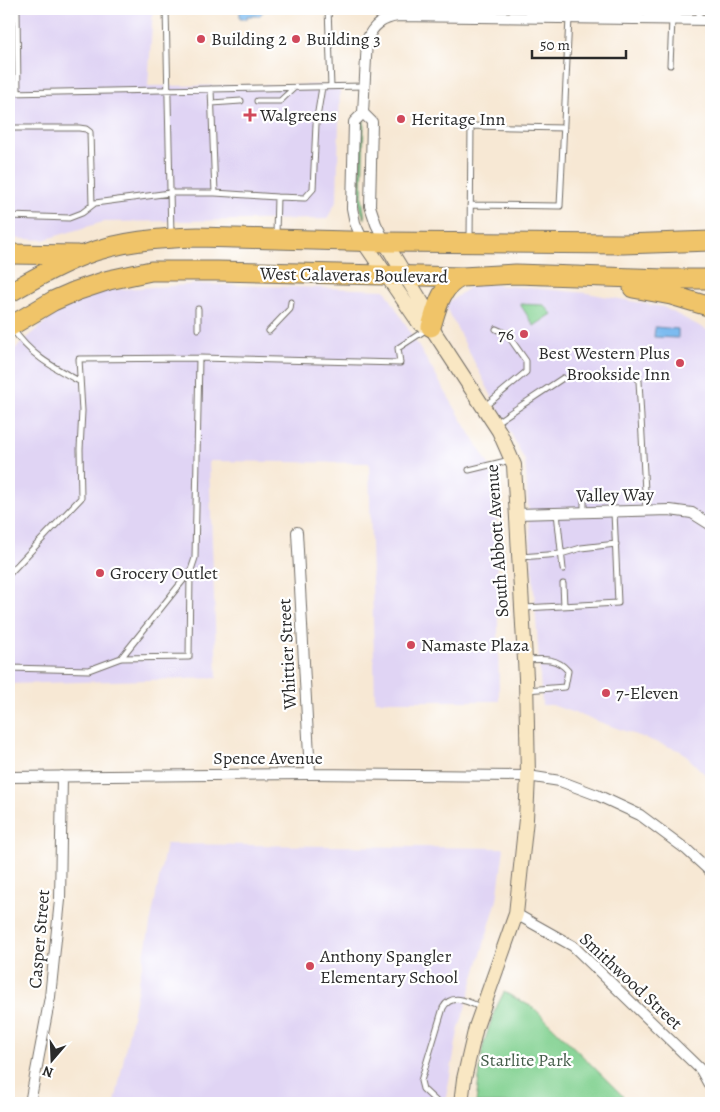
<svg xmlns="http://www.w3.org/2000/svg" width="720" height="1112" font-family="Alegreya,serif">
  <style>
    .built { fill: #e0d4f4 }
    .green { fill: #82d191; stroke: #567e5e }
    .water { fill: #7dbbf0; stroke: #54738e }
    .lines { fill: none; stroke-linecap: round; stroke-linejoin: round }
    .lane-casing { stroke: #726d66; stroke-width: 7 }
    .street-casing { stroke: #726d66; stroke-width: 12 }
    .secondary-casing { stroke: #726d66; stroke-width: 16 }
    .highway-casing { stroke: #726d66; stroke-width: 21 }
    .lane { stroke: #fff; stroke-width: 5 }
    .street { stroke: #fff; stroke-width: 10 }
    .secondary { stroke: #f9e7c3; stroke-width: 14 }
    .highway { stroke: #f0c469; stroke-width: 19 }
    .poi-dot { fill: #d1495b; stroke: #fff; stroke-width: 2 }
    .labels { text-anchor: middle; stroke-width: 4.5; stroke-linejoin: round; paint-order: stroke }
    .poi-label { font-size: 18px; fill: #2b2b2b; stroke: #fff; text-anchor: start }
    .street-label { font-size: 18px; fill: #2b2b2b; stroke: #fff }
    .park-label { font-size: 18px; fill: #455d4a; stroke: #fff }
  </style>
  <rect width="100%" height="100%" fill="#fff"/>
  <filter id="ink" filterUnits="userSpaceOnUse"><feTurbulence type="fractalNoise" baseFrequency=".02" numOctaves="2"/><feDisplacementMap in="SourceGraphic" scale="10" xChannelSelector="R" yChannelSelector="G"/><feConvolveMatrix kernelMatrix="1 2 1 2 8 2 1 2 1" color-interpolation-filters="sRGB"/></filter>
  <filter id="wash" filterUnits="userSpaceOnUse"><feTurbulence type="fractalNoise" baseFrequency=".0096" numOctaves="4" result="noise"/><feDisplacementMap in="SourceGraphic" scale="20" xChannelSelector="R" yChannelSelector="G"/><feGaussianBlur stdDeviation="1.12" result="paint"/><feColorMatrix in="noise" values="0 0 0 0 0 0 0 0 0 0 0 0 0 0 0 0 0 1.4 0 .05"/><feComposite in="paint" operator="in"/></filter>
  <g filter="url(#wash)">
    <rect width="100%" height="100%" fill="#f7e8d4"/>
    <path class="built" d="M9 9H153L148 86 340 85 337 200 327 219 103 222 43 240 9 238Z
      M475 283 587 293 663 307 711 332V780L681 751 552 705H542L525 461 445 305Z
      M201 284 385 290 496 477 499 701H375L369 463 209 461 217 678 9 684V354L67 303 107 290Z
      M166 844 504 848 497 900 458 1032 445 1103H115Z"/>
    <path class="green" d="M362 119 364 120 362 197 365 219 362 213 359 202Z
      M520 304 544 305 552 314 534 326Z
      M504 992 534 1008 630 1103H476L483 1046 494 1012Z"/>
    <path class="water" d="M240 9H263V12L259 16H247V19H240Z
      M655 327 678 329V338L654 337Z"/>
  </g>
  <g filter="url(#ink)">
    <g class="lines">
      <defs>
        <path id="lane" d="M17 9 18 93
          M166 9 171 235
          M328 9 331 87
          M699 9V20
          M670 65 672 20
          M211 89 215 193
          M9 93 364 86
          M257 101H280L294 88
          M212 103 241 101
          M14 128H79L86 129 90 132 92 205
          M470 205 560 206 569 18
          M9 216 69 218 82 213 95 203 170 193H215L277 197 305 198 313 189 316 124 322 87
          M276 234 277 197
          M470 239 471 126 564 128
          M198 309V329
          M12 328C30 355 51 366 79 381
          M269 331 290 309 291 302
          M637 374 639 381 646 510
          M484 407 526 372V361L507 334 496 329
          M495 423 563 378
          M469 470 510 460
          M584 493V512
          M557 513 563 569
          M520 557 561 554 581 548 616 544
          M9 574 81 498 80 449 82 411 79 359 199 358 400 363 398 348 427 329
          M563 584 564 606
          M524 608 618 603 614 512
          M121 658 189 573
          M526 660C542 659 557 657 568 671L565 687 526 690
          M9 668 89 670 121 658 189 657 190 573 195 558 199 358
          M438 1103 423 1089 421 1081 443 1008C452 992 469 1002 482 1008"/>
        <path id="street" d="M363 113 354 122 352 208 355 223 363 241
          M385 242 376 224 370 206 372 122 363 113 367 40C373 25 383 18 398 16L711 20
          M516 514 670 510 692 513 711 525
          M297 532 310 774
          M9 777 310 774 528 776 560 781 597 795 640 815 687 850 711 872
          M516 914 573 946 701 1070 711 1088
          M30 1103 50 997 60 900 62 776"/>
        <path id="secondary" d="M363 241 420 324 431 327
          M385 242 430 316 431 327 499 431 514 465 526 678 528 776 526 819 516 914 476 1027 464 1079 461 1103"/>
        <path id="highway" d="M9 254 78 255
          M633 288 671 295 711 307
          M9 293C33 279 58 265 84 255 120 241 160 238 198 237L385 242 623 244 711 241
          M9 327 53 301 76 291 109 280 151 271H217L462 277 516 274 665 279H711
          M431 327C437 307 441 285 462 277"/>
      </defs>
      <use href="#lane" class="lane-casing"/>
      <use href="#street" class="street-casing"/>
      <use href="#secondary" class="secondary-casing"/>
      <use href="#highway" class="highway-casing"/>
      <use href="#lane" class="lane"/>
      <use href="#street" class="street"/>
      <use href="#secondary" class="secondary"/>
      <use href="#highway" class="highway"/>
    </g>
  </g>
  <g class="poi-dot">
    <circle cx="201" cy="39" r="5"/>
    <circle cx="296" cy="39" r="5"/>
    <path d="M247.5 107.5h5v5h5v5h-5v5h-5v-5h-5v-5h5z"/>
    <circle cx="401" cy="119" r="5"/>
    <circle cx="524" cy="334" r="5"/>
    <circle cx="680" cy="363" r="5"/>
    <circle cx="100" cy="573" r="5"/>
    <circle cx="411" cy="645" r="5"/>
    <circle cx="606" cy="693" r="5"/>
    <circle cx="310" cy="966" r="5"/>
  </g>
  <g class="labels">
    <g class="poi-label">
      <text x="211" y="45">Building 2</text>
      <text x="306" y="45">Building 3</text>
      <text x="260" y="121">Walgreens</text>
      <text x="411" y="125">Heritage Inn</text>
      <text x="514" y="340" text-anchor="end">76</text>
      <text x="670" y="359" text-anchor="end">Best Western Plus<tspan x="670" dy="21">Brookside Inn</tspan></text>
      <text x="110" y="579">Grocery Outlet</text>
      <text x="421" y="651">Namaste Plaza</text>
      <text x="616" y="699">7-Eleven</text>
      <text x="320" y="962">Anthony Spangler<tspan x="320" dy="21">Elementary School</tspan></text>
    </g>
    <g class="street-label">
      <text transform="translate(354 275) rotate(1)" y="6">West Calaveras Boulevard</text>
      <text transform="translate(615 495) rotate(-1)" y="6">Valley Way</text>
      <text transform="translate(497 541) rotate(-94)" y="6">South Abbott Avenue</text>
      <text transform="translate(287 654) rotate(-93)" y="6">Whittier Street</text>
      <text x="268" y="764">Spence Avenue</text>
      <text transform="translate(39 939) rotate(-85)" y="6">Casper Street</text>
      <text transform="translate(631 981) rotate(43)" y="6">Smithwood Street</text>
    </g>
    <g class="park-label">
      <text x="526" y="1066">Starlite Park</text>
    </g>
  </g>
  <rect width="720" height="1112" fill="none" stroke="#fff" stroke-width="30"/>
  <g transform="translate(52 1060) rotate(199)" stroke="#ffffff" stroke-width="4" paint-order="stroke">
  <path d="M0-4L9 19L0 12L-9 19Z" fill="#2b2b2b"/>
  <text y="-8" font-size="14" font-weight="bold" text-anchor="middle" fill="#2b2b2b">N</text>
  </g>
  <path d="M532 50v8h94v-8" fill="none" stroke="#2b2b2b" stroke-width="2.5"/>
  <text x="540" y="50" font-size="15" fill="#2b2b2b" stroke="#ffffff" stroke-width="4" paint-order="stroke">50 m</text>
</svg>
